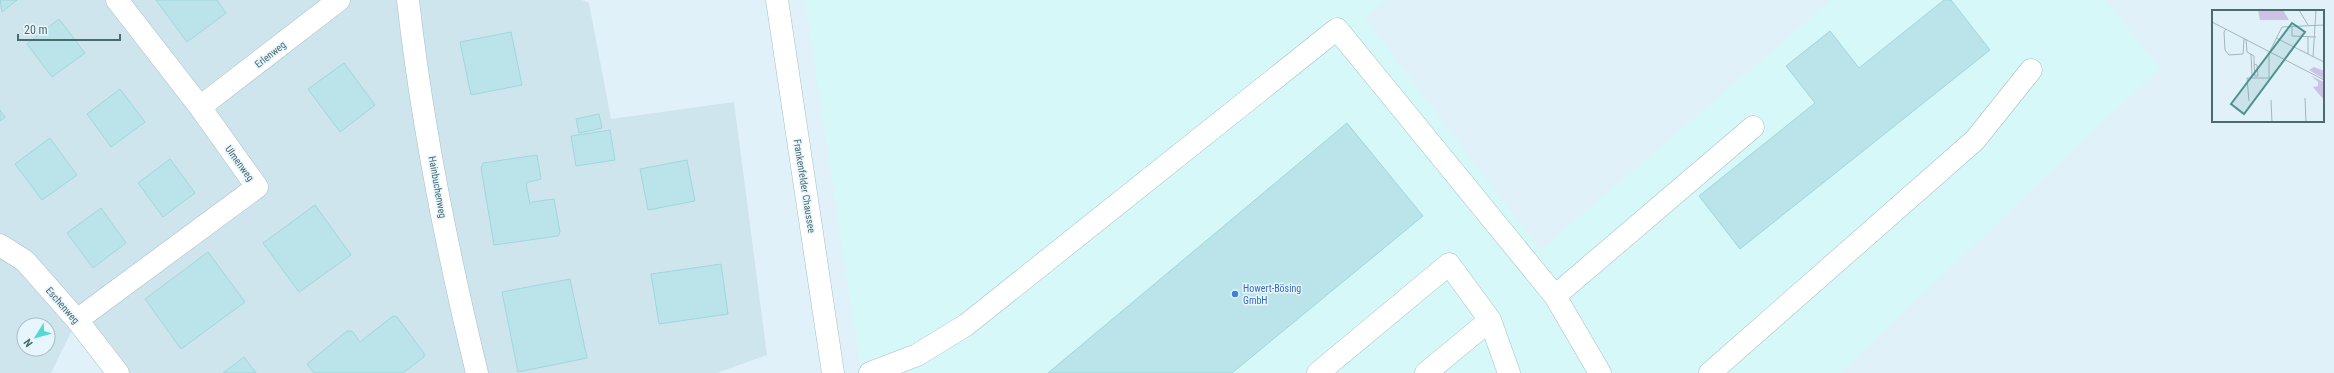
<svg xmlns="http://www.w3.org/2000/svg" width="2334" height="373" font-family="'Roboto Condensed',sans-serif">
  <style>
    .residential { fill: #cfe5ed; fill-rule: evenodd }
    .commercial { fill: #d6f8f9 }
    .building { fill: #bae4e9; stroke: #9ed7dd }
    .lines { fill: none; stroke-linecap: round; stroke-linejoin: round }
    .minor-casing { stroke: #a5bec4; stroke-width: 23 }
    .minor { stroke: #fff; stroke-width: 22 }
    .shop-dot { fill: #3f7fe0; stroke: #e7f6fd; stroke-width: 1.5 }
    .labels { text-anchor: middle; stroke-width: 3; stroke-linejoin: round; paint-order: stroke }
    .street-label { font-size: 10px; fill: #4b6b6e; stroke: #e7f6fd }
    .shop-label { font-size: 10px; fill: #366cbe; stroke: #e7f6fd; text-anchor: start }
    .inset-road { fill: none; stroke: #a0b7bd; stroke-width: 1 }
    .view { fill: #4d9291; fill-opacity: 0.15; stroke: #4d9291; stroke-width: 2 }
    .inset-edge { fill: none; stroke: #4b6b6e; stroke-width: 2 }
  </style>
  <rect width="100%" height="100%" fill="#e1f1f9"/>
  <path class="residential" d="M0 0H582L589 3 611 119 734 102 767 355 717 373H118L77 320 51 373H0ZM24 325H48V349H24Z"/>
  <path class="commercial" d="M805 0H1386L1365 18 1540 250 1831 0H2106L2160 68 1840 373H861Z"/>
  <path class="building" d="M0 0H17L2 12Z
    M156 0H217L226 13 187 42Z
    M1944 0H1951L1990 50 1740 249 1699 196 1815 103 1786 66 1830 31 1859 68Z
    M59 19 85 53 52 77 27 44Z
    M511 32 522 85 471 95 460 42Z
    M344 63 375 105 340 132 308 89Z
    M120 89 145 122 111 147 87 114Z
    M0 110 5 117 0 121Z
    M599 114 602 128 579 133 576 119Z
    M1347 123 1423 216 1232 373H1048Z
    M610 130 615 160 576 166 571 136Z
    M50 138 77 175 42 200 15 164Z
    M537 155 541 179 526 183 530 204 532 202 554 199 560 232 558 236 494 245 481 168 483 163Z
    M170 159 195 193 163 217 138 183Z
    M687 160 695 201 648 210 640 169Z
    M315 205 351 255 299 292 263 243Z
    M101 208 126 243 93 268 67 233Z
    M208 252 245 302 181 349 145 299Z
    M721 264 728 314 659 324 651 274Z
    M570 279 587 358 518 372 502 292Z
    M393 316 397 317 424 353V357L403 373H314L307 364 347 331H352L360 342Z
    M244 357 256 373H223Z"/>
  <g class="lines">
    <defs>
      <path id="minor" d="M408 0C422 125 447 250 477 373
        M777 0 833 373
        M200 107 339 0
        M0 245 25 261 77 320 118 373
        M1555 296 1753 127
        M77 320 257 187 200 107 117 0
        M1490 320 1509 373
        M870 373 917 355 966 325 1337 29 1555 296 1600 373
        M1318 373 1449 264 1490 320 1426 373
        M1710 373 1975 140 2031 70"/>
    </defs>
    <use href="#minor" class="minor-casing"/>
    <use href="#minor" class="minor"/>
  </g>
  <circle class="shop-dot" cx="1235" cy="294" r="4"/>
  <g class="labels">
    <g class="street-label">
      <text transform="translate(270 54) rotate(-38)" y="4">Erlenweg</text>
      <text transform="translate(240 163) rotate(54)" y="4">Ulmenweg</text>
      <text transform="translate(805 186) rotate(81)" y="4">Frankenfelder Chaussee</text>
      <text transform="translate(438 187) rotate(80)" y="4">Hainbuchenweg</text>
      <text transform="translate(63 305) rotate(49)" y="4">Eschenweg</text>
    </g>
    <g class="shop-label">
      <text x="1243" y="292">Howert-Bösing<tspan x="1243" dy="12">GmbH</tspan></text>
    </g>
  </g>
  <g transform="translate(2212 10)">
    <rect width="112" height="112" fill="#e1f1f9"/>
    <path d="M46 0H71L77 10H48ZM102 57 112 61V69L97 60ZM99 66 112 72V90L101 77 106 76V72Z" fill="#cdc2e5"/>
    <path class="inset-road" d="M87 0 96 15M0 12 112 70M80 17V26L104 27M14 19 12 22 13 40 17 45 31 44 32 29M96 26V44M64 28 112 52M34 29 35 42 42 46V54L43 66H46L45 55 42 54M101 47 104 0M38 68 40 65 39 44M93 88 94 112M59 90 60 112M37 91 35 68H57V43L70 17 112 15"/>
    <path class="view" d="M80 13 93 22 32 104 19 94Z"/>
    <rect width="112" height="112" class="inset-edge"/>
  </g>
  <g transform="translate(36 337) rotate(233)"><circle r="19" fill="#e7f6fd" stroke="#a9bec4"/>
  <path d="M0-3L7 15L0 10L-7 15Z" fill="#51d9d2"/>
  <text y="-6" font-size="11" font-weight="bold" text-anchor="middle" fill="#4b6b6e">N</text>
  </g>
  <path d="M18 34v6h102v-6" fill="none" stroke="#4b6b6e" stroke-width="2"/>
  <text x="24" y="34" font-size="12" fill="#4b6b6e" stroke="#e7f6fd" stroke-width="3" paint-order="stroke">20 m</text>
</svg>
